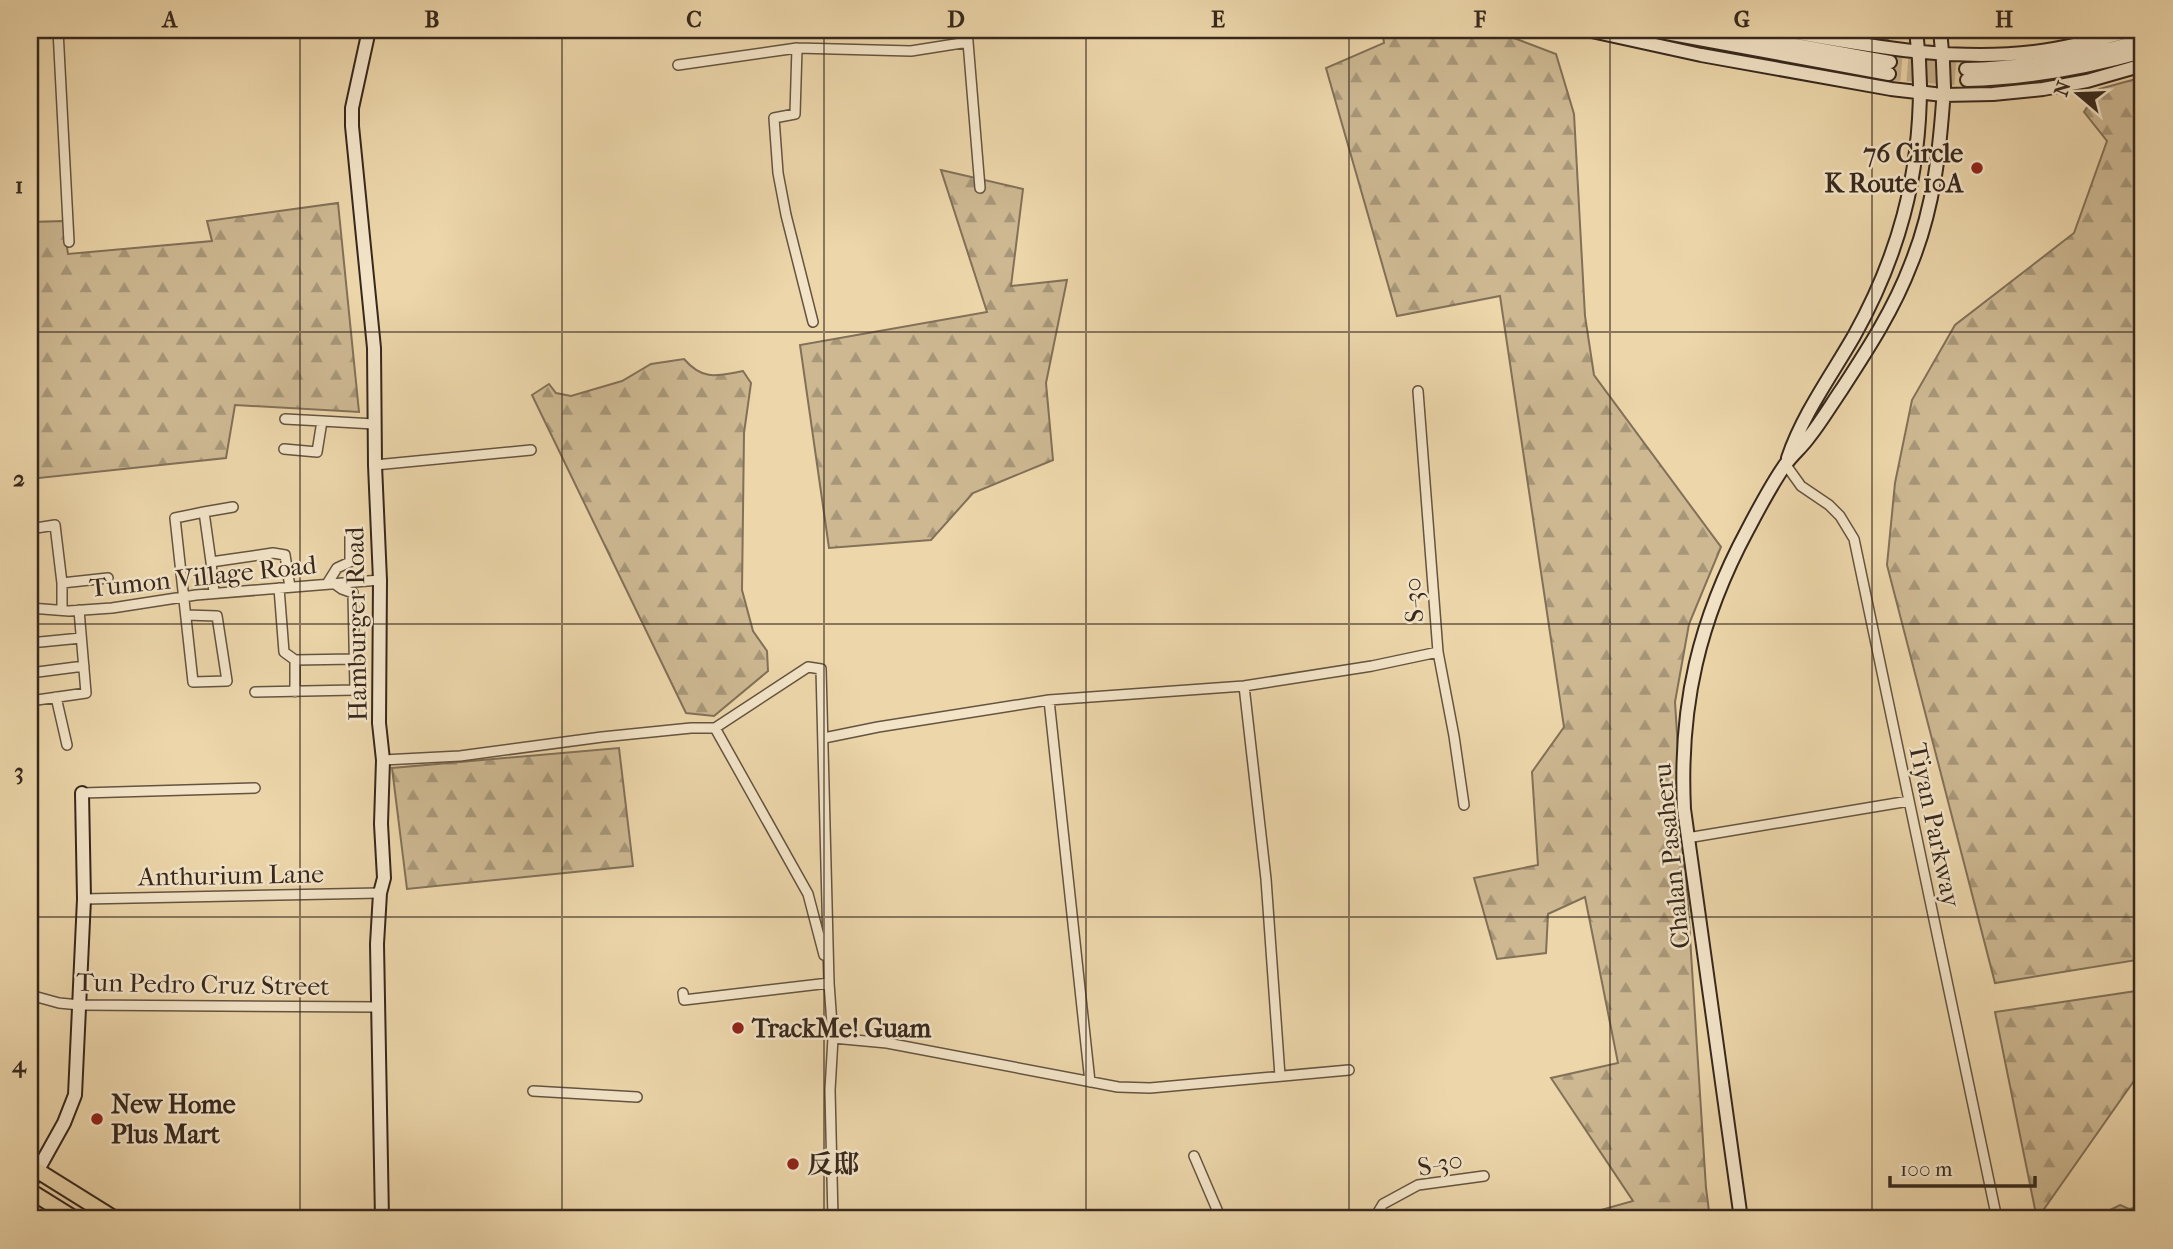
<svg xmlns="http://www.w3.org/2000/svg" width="2173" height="1249" font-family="'IM FELL French Canon','Noto Serif SC',serif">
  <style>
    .forest { fill: url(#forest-firs); stroke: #827058; stroke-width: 2 }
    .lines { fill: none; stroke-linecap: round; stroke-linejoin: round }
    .secondary-tunnel { stroke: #c8b38e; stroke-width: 12; stroke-dasharray: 12 6; stroke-linecap: butt }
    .street-casing { stroke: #645440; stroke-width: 12 }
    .secondary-casing { stroke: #37281d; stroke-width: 16 }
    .primary-casing { stroke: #37281d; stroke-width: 18 }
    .street { stroke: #f3e4c8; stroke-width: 9 }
    .secondary { stroke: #f3e4c8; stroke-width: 12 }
    .primary { stroke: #ecd6aa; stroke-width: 14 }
    .secondary-bridge-casing { stroke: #37281d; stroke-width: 16; stroke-linecap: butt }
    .secondary-bridge { stroke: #f3e4c8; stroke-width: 12 }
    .grid { fill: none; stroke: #37281d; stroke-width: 2; stroke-opacity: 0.55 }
    .poi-dot { fill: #8f2418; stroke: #f3e4c8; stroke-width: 2.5 }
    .labels { text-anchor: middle; stroke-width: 5; stroke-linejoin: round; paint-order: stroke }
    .poi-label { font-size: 26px; font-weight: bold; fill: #37281d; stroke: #f3e4c8; text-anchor: start }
    .street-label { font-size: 26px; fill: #37281d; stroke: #f3e4c8 }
    .neatline { fill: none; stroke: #37281d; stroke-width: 2.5 }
    .grid-label { font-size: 23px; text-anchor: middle; font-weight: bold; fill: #37281d }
  </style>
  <defs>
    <pattern id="forest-firs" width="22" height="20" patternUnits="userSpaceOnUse" patternTransform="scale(1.75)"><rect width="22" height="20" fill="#cdb892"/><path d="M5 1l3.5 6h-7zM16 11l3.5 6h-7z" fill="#a79677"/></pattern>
  </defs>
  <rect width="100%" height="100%" fill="#ecd6aa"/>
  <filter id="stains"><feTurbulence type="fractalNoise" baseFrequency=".00286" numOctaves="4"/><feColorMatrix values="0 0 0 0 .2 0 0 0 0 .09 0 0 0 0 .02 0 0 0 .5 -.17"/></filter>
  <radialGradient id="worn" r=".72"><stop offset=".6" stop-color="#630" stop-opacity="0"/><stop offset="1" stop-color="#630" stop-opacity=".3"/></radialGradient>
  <path class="forest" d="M1382 30H1493L1556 54 1574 114 1585 316 1594 375 1721 547 1689 624 1675 702 1706 1188 1710 1219H1569L1633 1201 1551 1078 1618 1063 1585 897 1548 914 1546 953 1497 959 1474 878 1538 865 1532 772 1564 727 1500 296 1397 316 1326 68 1384 43Z
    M1831 30H1903L1886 40Z
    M2143 77V959L1995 983 1887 565 1895 483 1912 400 1955 325 2074 233 2107 141 2084 112 2099 89Z
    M941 170 1023 189 1011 286 1067 280 1046 383 1053 460 973 493 931 540 829 548 800 345 987 312Z
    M338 203 359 412 235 405 226 458 30 479V222L63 221 68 254 212 241 207 221Z
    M684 359C703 381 717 376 743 371L751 383 744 433 742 590 753 631 767 651 768 671 714 716 686 713 532 395 549 384 556 393 571 396 622 381 651 364Z
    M619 748 633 866 407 889 392 768Z
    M2143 990V1068L2037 1219 1995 1012Z
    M2120 1205 2129 1209 2143 1206V1219H2107L2108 1211Z"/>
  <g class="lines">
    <path class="secondary-tunnel" d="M1890 62 1966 69
      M1889 74 1967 80"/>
    <defs>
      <path id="street" d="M58 30 69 242
        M2077 30 2080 44
        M968 42 980 188
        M797 48 795 114 774 118 778 173 786 215 813 322
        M678 65 797 48 911 51 968 42 967 30
        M1418 391 1438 652 1454 736 1464 805
        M285 419 322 421
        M284 449 317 452 322 421 374 424
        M375 465 531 450
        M1786 465 1801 486 1829 505 1840 516 1854 539 1997 1219
        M204 512 233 507
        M30 529 55 525 62 583
        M211 562 214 593
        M327 584 337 568 350 562V534
        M279 588 284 652 295 660
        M30 608 69 611 112 608 196 595 380 580
        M62 610V583L108 578
        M186 615 217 616 227 681 193 682 175 518 204 512 211 562 273 553 285 555 290 587
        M30 643 81 638
        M30 673 84 666
        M1244 686 1266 879 1280 1076
        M255 692 355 690 353 593 342 589 335 584
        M295 692V660L355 659
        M56 697 67 745
        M1049 700 1090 1082
        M30 701 86 693 79 610
        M715 728 808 894 824 955
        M824 738 878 727 1049 700 1244 686 1372 666 1438 652
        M383 760 460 756 602 737 691 728H715L808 667 821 669 829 983 833 1038 830 1090 833 1219
        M82 793 255 788
        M1687 838 1909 801
        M84 899 380 893
        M683 993 684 1000 829 983V979
        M30 995 59 1003 80 1005 378 1007
        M833 1038 887 1043 1118 1087 1150 1088 1349 1070
        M533 1091 637 1097
        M1194 1156 1221 1219
        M1374 1219 1383 1204 1418 1185 1484 1176"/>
      <path id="secondary" d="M369 30 352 108V126L374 348 375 465 380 580 379 723 383 760 381 824 384 878 380 893 377 944 382 1219
        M1587 30 1701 55 1891 89 1943 95 1993 94 2043 89 2087 81 2143 65
        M1650 30 1889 74
        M1713 30 1890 62
        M1781 30C1865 45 1948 62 2034 52 2068 48 2101 39 2133 30
        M1916 30 1919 60
        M1940 30 1943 62
        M1966 69C2028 68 2084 57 2143 40
        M1967 80C2028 79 2085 68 2143 52
        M1788 458C1803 414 1831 376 1854 336 1898 257 1920 177 1920 86
        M30 1184 64 1123 75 1095 84 899 82 793
        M1741 1219 1684 809C1679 705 1699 620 1748 529 1759 508 1771 485 1785 465 1792 455 1802 447 1809 437 1821 422 1831 405 1842 389 1868 349 1894 309 1911 264 1934 208 1940 149 1944 88"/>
      <path id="primary" d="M30 1166 115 1219
        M30 1191 75 1219"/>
    </defs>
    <use href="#street" class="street-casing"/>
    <use href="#secondary" class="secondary-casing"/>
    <use href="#primary" class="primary-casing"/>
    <use href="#street" class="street"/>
    <use href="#secondary" class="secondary"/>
    <use href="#primary" class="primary"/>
    <defs>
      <path id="secondary-bridge" d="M1919 60 1920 86
        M1943 63 1944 88"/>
    </defs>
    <use href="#secondary-bridge" class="secondary-bridge-casing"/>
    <use href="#secondary-bridge" class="secondary-bridge"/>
  </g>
  <path class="grid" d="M300 30V1219M562 30V1219M824 30V1219M1086 30V1219M1349 30V1219M1610 30V1219M1872 30V1219M30 332H2143M30 624H2143M30 917H2143"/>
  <g class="poi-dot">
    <circle cx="1977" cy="168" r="7"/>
    <circle cx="738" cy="1028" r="7"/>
    <circle cx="97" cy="1119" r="7"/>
    <circle cx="793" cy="1164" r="7"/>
  </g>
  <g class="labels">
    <g class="poi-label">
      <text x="1963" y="162" text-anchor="end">76 Circle<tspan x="1963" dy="30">K Route 10A</tspan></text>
      <text x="752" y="1037">TrackMe! Guam</text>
      <text x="111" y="1113">New Home<tspan x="111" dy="30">Plus Mart</tspan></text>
      <text x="807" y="1173">反邸</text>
    </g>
    <g class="street-label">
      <text transform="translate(203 576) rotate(-6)" y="9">Tumon Village Road</text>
      <text transform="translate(1413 600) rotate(-94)" y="9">S-30</text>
      <text transform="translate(356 624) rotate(-91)" y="9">Hamburger Road</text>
      <text transform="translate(1935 825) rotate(78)" y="9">Tiyan Parkway</text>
      <text transform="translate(1671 856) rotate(-96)" y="9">Chalan Pasaheru</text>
      <text transform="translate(231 875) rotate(-1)" y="9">Anthurium Lane</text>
      <text transform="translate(203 984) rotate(1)" y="9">Tun Pedro Cruz Street</text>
      <text transform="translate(1440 1163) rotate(-11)" y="9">S-30</text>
    </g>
  </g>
  <rect width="2173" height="1249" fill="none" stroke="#ecd6aa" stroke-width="77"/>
  <g transform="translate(2078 94) rotate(289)" stroke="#f3e4c8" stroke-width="5" paint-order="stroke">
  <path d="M0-5L12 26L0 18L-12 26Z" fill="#37281d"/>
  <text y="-10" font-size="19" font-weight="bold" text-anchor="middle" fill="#37281d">N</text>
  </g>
  <path d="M1890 1176v10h145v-10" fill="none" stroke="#37281d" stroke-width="3.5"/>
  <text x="1900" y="1176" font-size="21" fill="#37281d" stroke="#f3e4c8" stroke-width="5" paint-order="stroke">100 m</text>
  <rect x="38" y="38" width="2096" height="1172" class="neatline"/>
  <g class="grid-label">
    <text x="170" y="27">A</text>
    <text x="432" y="27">B</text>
    <text x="694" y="27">C</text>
    <text x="956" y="27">D</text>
    <text x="1218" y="27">E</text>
    <text x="1480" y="27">F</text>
    <text x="1742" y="27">G</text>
    <text x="2004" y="27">H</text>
    <text x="19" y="193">1</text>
    <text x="19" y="486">2</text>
    <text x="19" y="779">3</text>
    <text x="19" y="1072">4</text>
  </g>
  <rect width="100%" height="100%" filter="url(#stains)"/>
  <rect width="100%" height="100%" fill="url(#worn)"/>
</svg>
